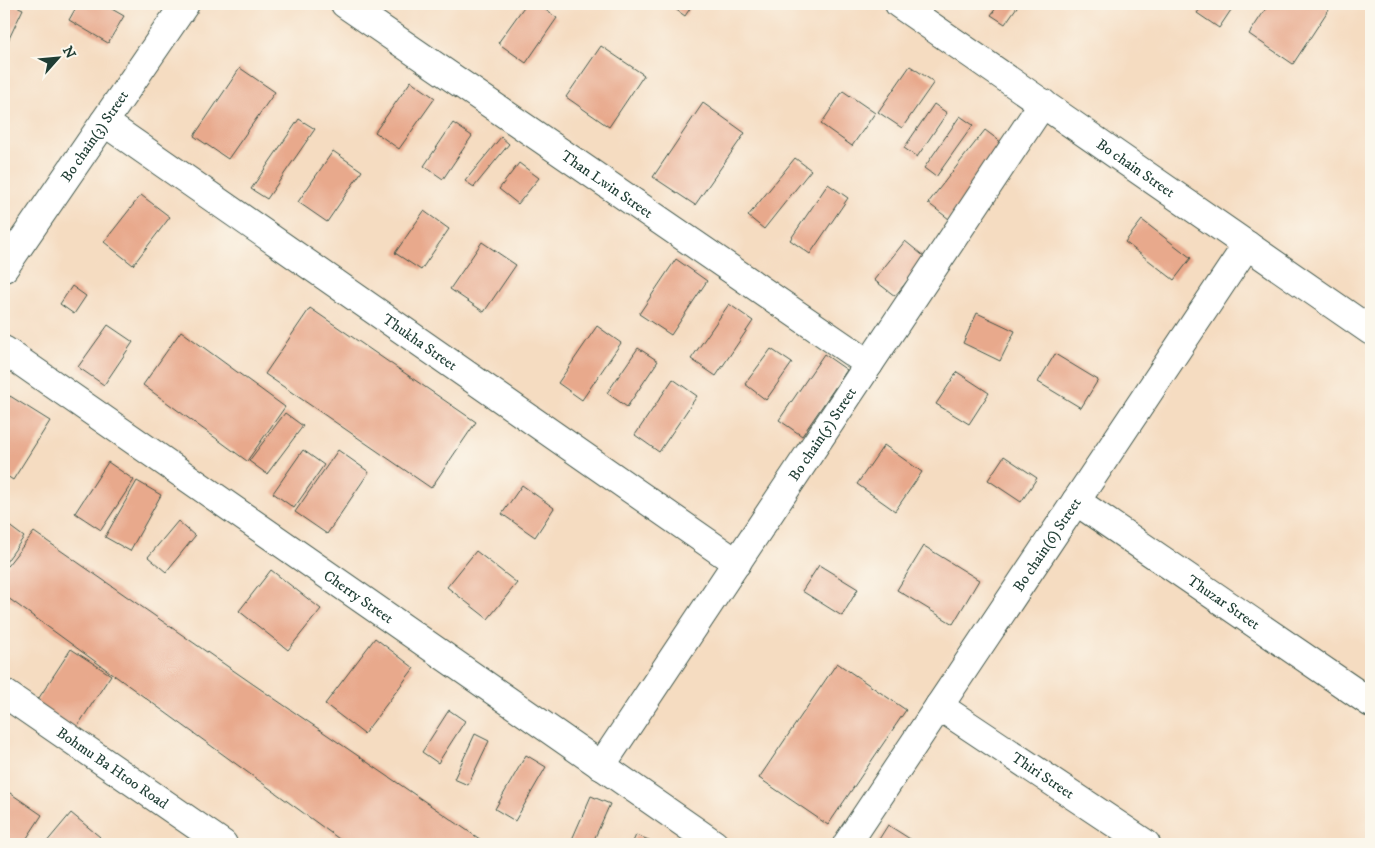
<svg xmlns="http://www.w3.org/2000/svg" width="1375" height="848" font-family="'IM FELL DW Pica',serif">
  <style>
    .building { fill: #e8a98c }
    .lines { fill: none; stroke-linecap: round; stroke-linejoin: round }
    .street-casing { stroke: #3f5549; stroke-width: 30 }
    .primary-casing { stroke: #3f5549; stroke-width: 30 }
    .street { stroke: #fff; stroke-width: 28 }
    .primary { stroke: #fff; stroke-width: 28 }
    .labels { text-anchor: middle; stroke-width: 4; stroke-linejoin: round; paint-order: stroke }
    .street-label { font-size: 15px; fill: #1f3d34; stroke: #fbf7ec }
  </style>
  <rect width="100%" height="100%" fill="#fbf7ec"/>
  <filter id="ink" filterUnits="userSpaceOnUse"><feTurbulence type="fractalNoise" baseFrequency=".02" numOctaves="2"/><feDisplacementMap in="SourceGraphic" scale="10" xChannelSelector="R" yChannelSelector="G"/><feConvolveMatrix kernelMatrix="1 2 1 2 8 2 1 2 1" color-interpolation-filters="sRGB"/></filter>
  <filter id="wash" filterUnits="userSpaceOnUse"><feTurbulence type="fractalNoise" baseFrequency=".0096" numOctaves="4" result="noise"/><feDisplacementMap in="SourceGraphic" scale="20" xChannelSelector="R" yChannelSelector="G"/><feGaussianBlur stdDeviation="1.12" result="paint"/><feColorMatrix in="noise" values="0 0 0 0 0 0 0 0 0 0 0 0 0 0 0 0 0 1.4 0 .05"/><feComposite in="paint" operator="in"/></filter>
  <g filter="url(#wash)">
    <rect width="100%" height="100%" fill="#f5dcc1"/>
    <g id="blocks">
      <path class="building" d="M4 4H12L23 9 6 45 4 44Z
        M78 4H103L124 16 108 43 69 20Z
        M526 4H537L557 18 526 63 498 43Z
        M668 4H693L685 16Z
        M999 4H1019L1005 24 991 15Z
        M1204 4H1235L1219 28 1197 13Z
        M1269 4H1321L1329 9 1293 64 1249 34Z
        M601 46 644 75 609 127 566 97Z
        M910 66 934 82 902 128 878 112Z
        M240 68 275 92 228 159 194 136Z
        M411 81 435 98 399 149 375 132Z
        M843 91 875 113 852 146 821 124Z
        M703 103 745 133 695 205 653 177Z
        M934 104 947 113 917 157 904 148Z
        M960 116 973 125 936 177 924 168Z
        M299 119 315 129 267 199 251 189Z
        M453 123 472 136 443 179 424 166Z
        M985 130 1006 146 949 219 928 203Z
        M501 137 509 144 474 187 465 181Z
        M333 151 362 171 327 222 298 202Z
        M795 158 811 170 764 229 748 216Z
        M519 163 539 178 518 204 499 189Z
        M828 184 848 198 810 254 790 240Z
        M141 195 170 217 133 265 104 242Z
        M424 211 449 229 421 270 395 253Z
        M1142 220 1191 258 1174 280 1125 242Z
        M905 241 926 258 895 296 874 280Z
        M482 242 516 265 484 312 450 289Z
        M676 259 707 281 671 335 639 314Z
        M72 286 86 296 74 314 60 304Z
        M729 304 753 321 716 376 691 359Z
        M310 308 476 422 431 488 265 374Z
        M977 313 1015 331 1000 361 963 343Z
        M108 325 133 342 104 385 78 367Z
        M597 326 621 343 582 400 558 383Z
        M181 331 285 407 247 461 143 385Z
        M638 348 658 361 627 407 607 393Z
        M771 349 792 363 766 400 745 384Z
        M824 354 847 370 802 436 779 420Z
        M1055 354 1098 380 1081 408 1038 382Z
        M957 372 989 393 969 424 936 404Z
        M673 379 697 396 659 452 635 435Z
        M10 396 50 421 13 480 4 474V406Z
        M285 413 303 426 267 474 249 461Z
        M884 445 922 472 895 511 857 484Z
        M303 450 324 465 294 508 273 493Z
        M338 450 369 472 327 534 295 512Z
        M1004 456 1037 478 1021 502 988 480Z
        M108 462 134 480 101 530 75 513Z
        M137 481 161 495 130 551 105 537Z
        M522 485 554 508 535 537 502 514Z
        M178 521 195 536 166 572 148 557Z
        M4 522 24 537 4 565Z
        M34 532 250 682 487 844H346L4 595V570Z
        M924 546 979 580 953 624 897 590Z
        M476 551 517 583 488 619 447 587Z
        M819 565 858 589 842 616 802 591Z
        M271 570 321 609 288 650 239 611Z
        M375 638 414 668 364 734 325 704Z
        M71 649 111 675 71 736 31 710Z
        M837 663 906 710 828 825 759 778Z
        M449 710 465 721 438 763 422 752Z
        M475 734 489 741 468 785 454 779Z
        M526 755 546 767 515 821 495 809Z
        M7 791 42 815 23 844H4V795Z
        M591 796 610 804 592 844H570Z
        M71 813 100 837 94 844H45Z
        M888 825 918 844H876Z
        M636 835 659 844H632Z"/>
    </g>
  </g>
  <g filter="url(#ink)">
    <use href="#blocks" fill-opacity="0" stroke="#3f5549" stroke-width="1"/>
    <g class="lines">
      <defs>
        <g id="street">
          <path id="s1" d="M345 4 869 364"/>
          <path id="s2" d="M899 4 1371 331"/>
          <path id="s3" d="M104 122 737 563"/>
          <path id="s4" d="M4 268 185 4"/>
          <path id="s5" d="M4 350 714 844"/>
          <path id="s6" d="M1076 501 1371 703"/>
          <path id="s7" d="M939 706 1146 844"/>
          <path id="s8" d="M601 766 1043 103"/>
          <path id="s9" d="M847 844 1247 245"/>
        </g>
        <g id="primary">
          <path id="s10" d="M4 693 223 844"/>
        </g>
      </defs>
      <use href="#street" class="street-casing"/>
      <use href="#primary" class="primary-casing"/>
      <use href="#street" class="street"/>
      <use href="#primary" class="primary"/>
    </g>
  </g>
  <g class="labels">
    <g class="street-label">
      <text dy="5" stroke="none"><textPath href="#s4" startOffset="160">Bo chain(3) Street</textPath></text>
      <text dy="5" stroke="none"><textPath href="#s2" startOffset="288">Bo chain Street</textPath></text>
      <text dy="5" stroke="none"><textPath href="#s1" startOffset="318">Than Lwin Street</textPath></text>
      <text dy="5" stroke="none"><textPath href="#s3" startOffset="385">Thukha Street</textPath></text>
      <text dy="5" stroke="none"><textPath href="#s8" startOffset="399">Bo chain(5) Street</textPath></text>
      <text dy="5" stroke="none"><textPath href="#s9" startOffset="360">Bo chain(6) Street</textPath></text>
      <text dy="5" stroke="none"><textPath href="#s5" startOffset="432">Cherry Street</textPath></text>
      <text dy="5" stroke="none"><textPath href="#s6" startOffset="179">Thuzar Street</textPath></text>
      <text dy="5" stroke="none"><textPath href="#s10" startOffset="132">Bohmu Ba Htoo Road</textPath></text>
      <text dy="5" stroke="none"><textPath href="#s7" startOffset="125">Thiri Street</textPath></text>
    </g>
  </g>
  <rect width="1375" height="848" fill="none" stroke="#fbf7ec" stroke-width="20"/>
  <g transform="translate(58 58) rotate(63)" stroke="#fbf7ec" stroke-width="4" paint-order="stroke">
  <path d="M0-4L9 19L0 12L-9 19Z" fill="#1f3d34"/>
  <text y="-8" font-size="14" font-weight="bold" text-anchor="middle" fill="#1f3d34">N</text>
  </g>
</svg>
